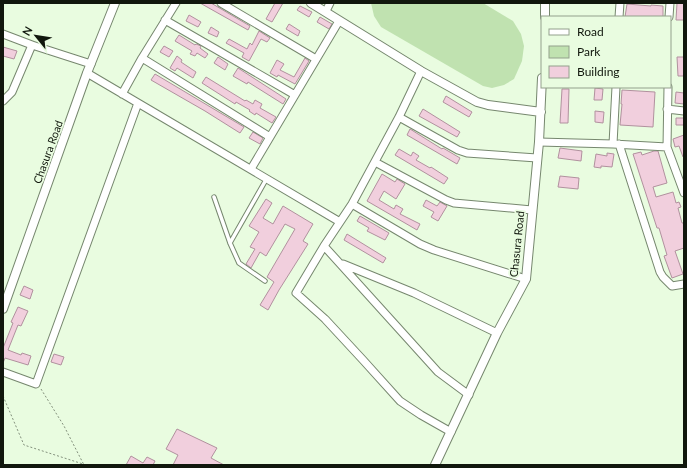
<svg xmlns="http://www.w3.org/2000/svg" width="687" height="468" font-family="Lato,sans-serif">
  <style>
    .green { fill: #c0e2b0 }
    .building { fill: #f1cfdd; stroke: #b1919e }
    .lines { fill: none; stroke-linecap: round; stroke-linejoin: round }
    .service-casing { stroke: #76876e; stroke-width: 5.5 }
    .minor-casing { stroke: #76876e; stroke-width: 9 }
    .tertiary-casing { stroke: #76876e; stroke-width: 10 }
    .path { stroke: #83907c; stroke-width: 1; stroke-dasharray: 2 2; stroke-linecap: butt }
    .service { stroke: #fff; stroke-width: 3.5 }
    .minor { stroke: #fff; stroke-width: 7 }
    .tertiary { stroke: #fff; stroke-width: 8 }
    .labels { text-anchor: middle; stroke-width: 3.5; stroke-linejoin: round; paint-order: stroke }
    .street-label { font-size: 11px; fill: #11170d; stroke: #e9fce0 }
  </style>
  <rect width="100%" height="100%" fill="#e9fce0"/>
  <path class="green" d="M371 3H483L513 21 521 34 524 46 522 61 514 79 504 85 492 88 483 86 381 27 374 16Z"/>
  <path class="building" d="M200 3H211L250 26 248 30Z
    M275 3H283L272 22 266 19Z
    M677 3H684V20H676Z
    M627 4 651 6V5L663 6V17H625Z
    M300 6 312 12 309 17 297 10Z
    M189 15 201 22 198 27 186 21Z
    M320 17 332 24 329 29 317 22Z
    M289 24 300 31 298 36 286 29Z
    M211 27 219 32 217 37 208 33Z
    M259 31 270 38 267 42 261 39 249 61 242 57 244 53 226 43 229 39 247 49 250 43 252 45Z
    M179 35 195 45 196 44 201 46 200 48 208 54 205 58 197 53 195 56 190 54 192 51 175 41Z
    M164 46 173 51 169 57 160 52Z
    M3 47 17 51 14 59 3 56Z
    M177 56 182 60 181 62 196 72 193 78 177 68 175 71 170 68Z
    M218 57 228 64 225 70 214 63Z
    M677 57H684V76H678Z
    M305 58 309 61 295 84 278 75 277 77 270 73 277 60 284 64 280 70 294 77Z
    M238 68 286 99 283 104 248 82 247 84 233 76Z
    M155 74 244 127 240 133 205 111 151 80Z
    M206 77 245 101 246 100 253 104 255 100 262 104 260 108 276 117 272 123 256 113 255 115 249 111 250 110 236 102 235 104 202 83Z
    M595 88 603 89 602 100H594Z
    M562 89H569L568 123H560Z
    M622 90 655 92 653 127 620 125 622 104H621Z
    M676 92 684 93V104L675 103Z
    M446 96 472 112 469 117 443 102Z
    M423 109 460 132 457 137 419 116Z
    M595 111 604 112 603 123 595 122Z
    M676 118H684V125H676Z
    M410 129 442 149 443 148 460 158 457 164 407 135Z
    M253 132 263 138 260 144 249 138Z
    M684 135V157H683L679 146 675 147 673 139Z
    M560 148 582 151 581 161 558 158Z
    M399 149 411 156 413 152 419 156 416 160 430 168 431 167 448 178 444 184 395 155Z
    M654 151H658L667 183 653 187 656 197 673 192 676 203 679 202 681 207 678 208 682 223H684V248L675 251 683 274 672 278 664 256 667 255 659 228H657L633 154 641 152 642 155Z
    M607 153 614 154 612 167 601 166V168L594 167 596 154 607 156Z
    M382 174 395 182 397 179 405 184 396 199 384 191 379 200 394 209 396 205 403 209 400 214 420 224 417 230 367 201Z
    M560 176 579 178 578 189 558 187Z
    M266 199 272 203 263 218 273 224 283 206 313 224 303 241 308 244 279 290 268 310 260 305 274 282 267 277 295 229 285 224 266 256 260 252 251 268 246 264 255 249 250 247 259 232 249 226Z
    M426 200 437 206 440 202 447 206 438 221 431 217 434 212 423 206Z
    M360 216 389 233 385 240 367 231 369 228 357 221Z
    M347 234 386 258 383 263 344 240Z
    M24 286 33 290 30 299 20 295Z
    M18 307 28 311 21 326 18 325 8 350 21 355 22 353 31 356 28 365 5 358 3 363V348L13 323 11 322Z
    M54 354 64 357 61 365 51 362Z
    M177 429 217 448 211 458 224 465H173L178 455 166 449Z
    M131 456 143 463 147 457 155 461 153 465H126Z"/>
  <g class="lines">
    <defs>
      <path id="service" d="M214 197 230 243 239 263 265 281
        M230 243 267 178"/>
      <path id="minor" d="M221 3 316 59
        M326 11 330 3
        M619 17 620 3
        M669 17 670 3
        M165 20 295 95
        M3 34 32 45 91 64
        M142 58 270 137
        M421 71 399 117 352 204 324 246 438 372 469 395
        M87 73 340 222
        M122 94 142 58 176 3
        M3 101 12 92 32 45
        M667 109 684 111
        M399 117 458 150 467 153 537 158
        M539 142 613 144 667 147 668 87
        M613 144 616 87
        M619 144 660 272 663 277 672 286 684 284
        M667 147 684 193
        M375 162 446 200 454 203 532 210
        M251 169 339 21
        M352 204 420 244 434 250 526 279
        M324 246 296 293 325 319 363 360 400 401 421 415 451 432
        M343 264 414 293 497 333
        M3 372 36 384 138 103"/>
      <path id="tertiary" d="M311 3 421 71 477 102 488 105 541 112
        M545 17V3
        M3 309 87 73 115 3
        M435 465 497 333 526 279 539 142 542 78"/>
    </defs>
    <use href="#service" class="service-casing"/>
    <use href="#minor" class="minor-casing"/>
    <use href="#tertiary" class="tertiary-casing"/>
    <path class="path" d="M41 389 64 426 84 465
      M3 396 24 445 83 464"/>
    <use href="#service" class="service"/>
    <use href="#minor" class="minor"/>
    <use href="#tertiary" class="tertiary"/>
  </g>
  <g class="labels">
    <g class="street-label">
      <text transform="translate(48 152) rotate(-70)" y="4">Chasura Road</text>
      <text transform="translate(517 244) rotate(-84)" y="4">Chasura Road</text>
    </g>
  </g>
  <rect width="687" height="468" fill="none" stroke="#11170d" stroke-width="8"/>
  <rect x="541" y="16" width="130" height="72" fill="#e9fce0" stroke="#93a08c"/>
  <rect x="549" y="29" width="20" height="6" fill="#ffffff" stroke="#93a08c"/>
  <text x="577" y="36" font-size="12" fill="#11170d">Road</text>
  <rect x="549" y="46" width="20" height="12" fill="#c0e2b0" stroke="#93a08c"/>
  <text x="577" y="56" font-size="12" fill="#11170d">Park</text>
  <rect x="549" y="66" width="20" height="12" fill="#f1cfdd" stroke="#93a08c"/>
  <text x="577" y="76" font-size="12" fill="#11170d">Building</text>
  <g transform="translate(36 36) rotate(300)" stroke="#e9fce0" stroke-width="3" paint-order="stroke">
  <path d="M0-3L7 15L0 10L-7 15Z" fill="#11170d"/>
  <text y="-6" font-size="11" font-weight="bold" text-anchor="middle" fill="#11170d">N</text>
  </g>
</svg>
